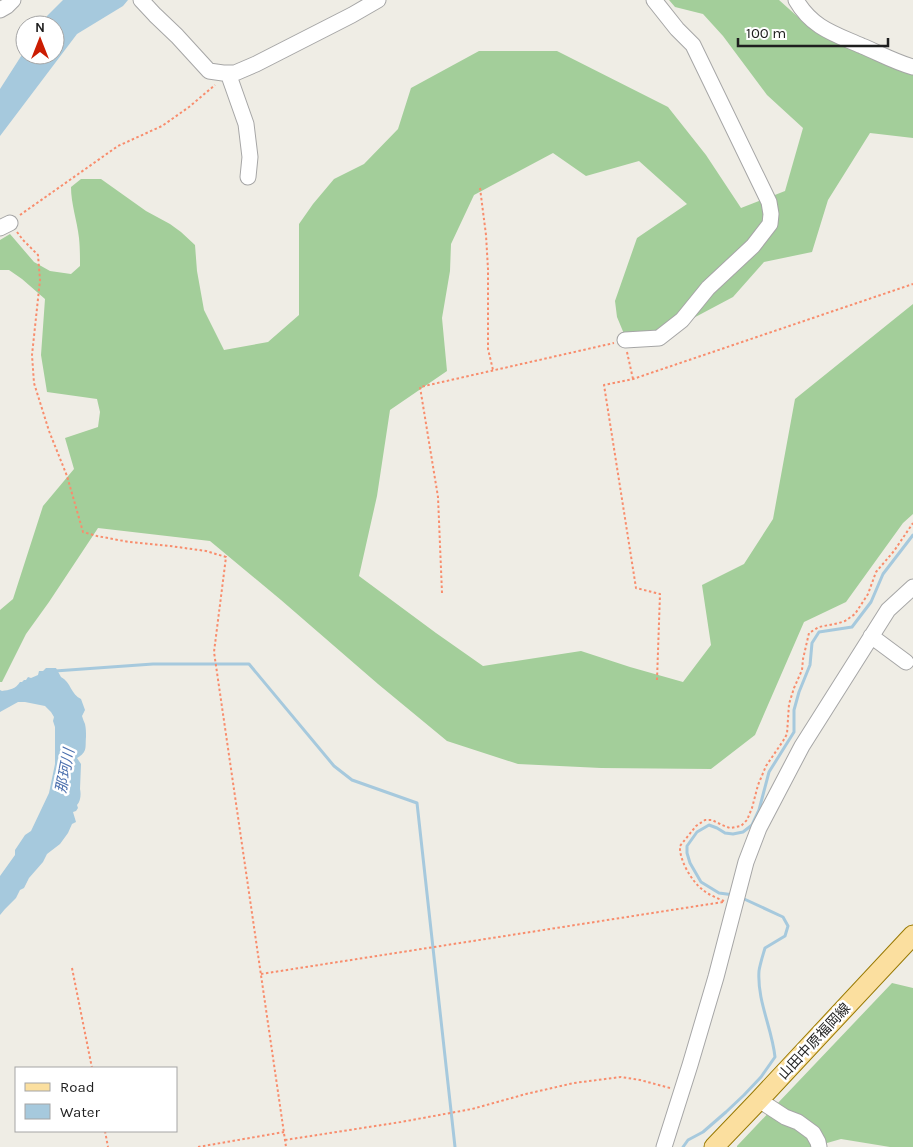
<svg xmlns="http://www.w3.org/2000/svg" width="913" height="1147" font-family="Karla,'Noto Sans JP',sans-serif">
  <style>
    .forest { fill: #a3ce9a }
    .water { fill: #a6c9dd }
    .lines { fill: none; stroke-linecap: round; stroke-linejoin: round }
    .stream { stroke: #a6c9dd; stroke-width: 3 }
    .minor-casing { stroke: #a6a6a6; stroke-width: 17 }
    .major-casing { stroke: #987902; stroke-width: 21 }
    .path { stroke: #f88d6d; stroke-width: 2; stroke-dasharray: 2.5 2.5; stroke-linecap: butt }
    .minor { stroke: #fff; stroke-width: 15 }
    .major { stroke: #fbdf9f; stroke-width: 19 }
    .labels { text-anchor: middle; stroke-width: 5; stroke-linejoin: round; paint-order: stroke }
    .street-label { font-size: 14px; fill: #1f1f1f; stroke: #fff }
    .water-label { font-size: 15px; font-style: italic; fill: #4c70ae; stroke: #fff }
  </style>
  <rect width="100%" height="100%" fill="#efede5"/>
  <path class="forest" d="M669 0H779L798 17 858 42 913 71V138L870 133 828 200 812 252 764 262 733 297 669 331 627 341 617 317 615 301 637 238 687 204 639 161 586 176 553 153 474 195 451 244 450 271 442 318 447 371 390 410 377 496 359 576 436 633 483 666 581 651 630 667 683 682 711 645 702 585 744 564 773 519 795 399 913 304V514L903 523 846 602 804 622 755 735 711 769 601 768 518 764 447 741 378 684 281 600 210 541 98 528 49 602 26 634 2 682H0V610L13 599 43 506 74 469 65 438 98 427 100 412 97 399 47 392 41 355 45 299 22 279 9 270H0V240L10 234 34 262 50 271 71 274 80 266C80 257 80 247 79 238 77 220 71 204 71 187L81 179H101L146 211 170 224 181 232 195 245 197 271 204 310 224 350 268 342 299 315V224L313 204 334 179 364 164 398 129 411 88 479 51H557L668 107 706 155 741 208 785 191 803 128 767 95 723 36 703 14 675 7Z
    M892 983 913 988V1147H890L841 1139 813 1147H737V1146Z"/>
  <path class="water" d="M63 0H128L123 6 77 34 0 136V89L25 50V55H55V25H41L47 16Z
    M46 668H56L61 677C71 682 71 695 81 699L85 710 82 716C83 719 84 722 85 724 86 728 86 733 86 737 85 747 88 752 77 758L81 764 80 789C81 793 81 801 77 805L78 808 76 811 73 812 76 822 72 824 68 833 60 844 47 854 43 862 29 878 24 888 20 890 16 898 5 909 0 915V876L15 855V850L25 835 31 831 49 793 55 764V727L53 721 54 717 51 712 45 706 25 702H18L0 712V690L2 691C9 690 16 689 20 682H22L24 680H26L28 677 31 678 38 675 39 671H43Z"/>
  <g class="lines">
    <path class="stream" d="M55 671 153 664H249L334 766 352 780 417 803 455 1147
      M734 895 719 893 701 882 690 863 687 853V846L697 832 709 825 717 828 725 833 733 834 743 832 752 825 759 810 769 772 794 732V710L799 692 810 665 812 643 819 632 852 627 871 602 883 574 913 535
      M683 1147 688 1140 703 1132 726 1112 744 1095 761 1077 775 1057C772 1028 757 1001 759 971 760 964 763 955 765 948L785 936 788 926 783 917 742 898"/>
    <defs>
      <path id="minor" d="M141 0 155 15 177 36 209 71 223 73H235L256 64 352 15 378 0
        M796 0C812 28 835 34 862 46 879 53 895 62 913 67
        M0 10 7 6 13 0
        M228 73 246 124 250 157 248 177
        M0 228 10 223
        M625 340 659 338 682 320 708 288 753 246 770 224 771 214 769 202 693 45 677 29 654 0
        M871 636 906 662
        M759 1100 785 1117 798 1122 813 1133 818 1142 819 1147
        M664 1147 690 1065 716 977 746 862 759 828 802 746 888 610 913 587"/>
      <path id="major" d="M714 1147 759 1100 913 935"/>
    </defs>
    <use href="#minor" class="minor-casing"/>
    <use href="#major" class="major-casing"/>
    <path class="path" d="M480 188 486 235 488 269V349L493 370
      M20 215 118 146 162 126 189 107 215 85
      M17 232 23 240 38 255 40 280 32 355 34 383 49 431 67 476 83 532 97 536 129 542 170 546 206 551 226 557 214 652 286 1147
      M627 352 633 379
      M442 593 438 497 420 387 614 343
      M657 680 660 594 636 588 604 385 633 379 913 284
      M724 901C717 898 709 895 703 890 692 882 679 860 680 846L696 826 705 820H712L722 825 730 828 741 826 747 820 752 808 758 785 766 766 783 741 787 734 789 704 794 688 802 670 803 659 809 633 819 627 839 623 845 621 855 614 868 594 876 572 894 551 913 523
      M72 968 92 1068
      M261 974 723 902
      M105 1131 108 1147
      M285 1140 401 1122 472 1109 526 1094 574 1083 621 1077 640 1080 670 1088
      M198 1147 284 1132"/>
    <use href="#minor" class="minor"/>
    <use href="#major" class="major"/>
  </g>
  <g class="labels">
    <g class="street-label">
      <text transform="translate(814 1041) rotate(-47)" y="5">山田中原福岡線</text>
    </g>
    <g class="water-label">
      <text transform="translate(65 771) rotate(-79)" y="5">那珂川</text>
    </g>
  </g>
  <rect x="15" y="1067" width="162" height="65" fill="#ffffff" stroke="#a5a5a5"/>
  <rect x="25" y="1083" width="25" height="8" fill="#fbdf9f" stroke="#a5a5a5"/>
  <text x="60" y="1092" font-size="15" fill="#1f1f1f">Road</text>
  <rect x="25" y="1104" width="25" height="15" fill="#a6c9dd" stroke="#a5a5a5"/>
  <text x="60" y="1117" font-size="15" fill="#1f1f1f">Water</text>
  <g transform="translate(40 40)"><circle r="24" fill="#ffffff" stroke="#a5a5a5"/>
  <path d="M0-4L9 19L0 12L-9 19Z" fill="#cb1c02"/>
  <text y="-8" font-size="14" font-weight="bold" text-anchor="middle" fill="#1f1f1f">N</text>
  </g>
  <path d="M738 38v8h150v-8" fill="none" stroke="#1f1f1f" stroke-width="2.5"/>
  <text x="746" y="38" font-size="15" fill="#1f1f1f" stroke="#ffffff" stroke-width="4" paint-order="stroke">100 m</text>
</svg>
